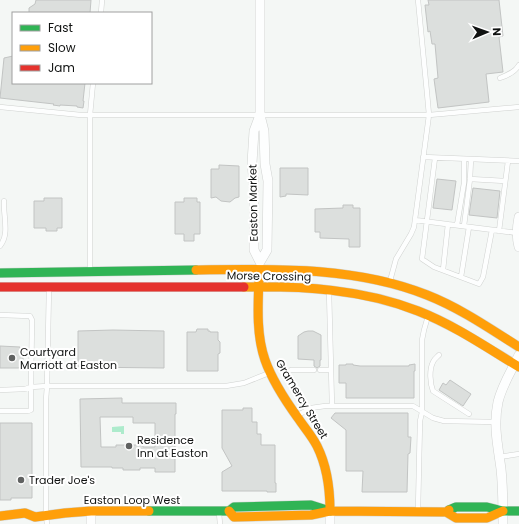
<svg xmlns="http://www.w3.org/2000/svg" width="519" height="524" font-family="Poppins,sans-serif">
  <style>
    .water { fill: #adebcc }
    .building { fill: #dcdfdd; stroke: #c2c4c3; fill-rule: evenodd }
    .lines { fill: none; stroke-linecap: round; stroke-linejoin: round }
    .lane-casing { stroke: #d0d2d0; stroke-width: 5.5 }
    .street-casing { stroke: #d0d2d0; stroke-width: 10 }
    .fast-casing { stroke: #d0d2d0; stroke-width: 10 }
    .slow-casing { stroke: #d0d2d0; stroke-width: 10 }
    .jam-casing { stroke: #d0d2d0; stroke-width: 10 }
    .lane { stroke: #fdfefe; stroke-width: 4.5 }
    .street { stroke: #fdfefe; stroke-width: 9 }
    .fast { stroke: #30b455; stroke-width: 9 }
    .slow { stroke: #ff9f0a; stroke-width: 9 }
    .jam { stroke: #e5322d; stroke-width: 9 }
    .poi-dot { fill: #606261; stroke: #fff; stroke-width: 1.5 }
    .labels { text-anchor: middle; stroke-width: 4; stroke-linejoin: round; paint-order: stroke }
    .street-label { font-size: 11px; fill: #101211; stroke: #fff }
    .poi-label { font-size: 11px; fill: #101211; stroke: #fff; text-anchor: start }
  </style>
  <rect width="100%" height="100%" fill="#f4f7f5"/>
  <path class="water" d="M124 426V434H121V432H112V427Z"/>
  <path class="building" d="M36 0H91L90 13H29V8L35 4Z
    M428 0H499L503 36 499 37 503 72 486 74 489 102 438 108 434 79 438 78 435 44H432L430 31 428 32 425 5H429Z
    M13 56V83H85L83 101H84L83 108 77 107V106L60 105V106L53 105 54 104 0 98 4 58Z
    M219 165 239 166V197L235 198 230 202 221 201 216 197 211 198V169H219Z
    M280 168H308V195L286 194V196L280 197Z
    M437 179 456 181 452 210 433 208Z
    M473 188 500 191 497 218 469 215Z
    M44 198H62V228H57V231H46V228H34V201H44Z
    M184 198H197V202H200V234H194V241H184V234H175V202H184Z
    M343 205H353V208H360V247H349V239L320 238V232H315V209L343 208Z
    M197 329H208V331H210V332H218V340L220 342V353L218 354V371H187V332H196Z
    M113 330 164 331V368L78 367V331Z
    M308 331H313L321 335V360H320V366L317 368 314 366V360L298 359V336L304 332Z
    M0 346 20 347V349H23V367H19V368H0Z
    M346 364H353V365L360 366H409V365L415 364V371H414V398H346V383H339V365H346Z
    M450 380 471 394 463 406 439 390 443 383 446 385Z
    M122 398V403H176V414H175V472H155V468H140V470H123V468H112V467H81L80 399ZM100 417H133V423H155V447H143V445H116V447H101Z
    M243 408H252V422H257V434H261V445H275V483H276V492H267V491H222V472L232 466 222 448V410H243Z
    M335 413H408V437H411L410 453 408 454 407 492H362L363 471H346V430L331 418Z
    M0 423H32V498H11V500H0Z"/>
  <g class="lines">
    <defs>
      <path id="lane" d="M101 13 102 0
        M500 78C508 75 515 72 519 65
        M0 107 81 115H429L519 107
        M423 157 519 161
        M435 158 422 259 434 267 479 284 483 277 492 230
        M470 179 505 181
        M415 220 517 233
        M457 225 464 183V159
        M464 226 470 179 471 159
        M499 231 508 161
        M0 246C10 234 3 216 4 201
        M443 270 448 224
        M90 271V115L93 83
        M461 277 469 227
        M390 281 396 259 411 234 414 227 429 115 427 93 418 0
        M329 291 332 406
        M0 315 30 316 32 320 31 387 25 389 0 390
        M439 355C437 357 434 359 433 362 429 370 430 383 433 391L469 414
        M291 370H314
        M320 370H331
        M0 411H28L31 410V387L47 386 49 288
        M298 415 311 408 325 406H413L433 418 444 421 496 422
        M499 457 519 454
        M418 510 420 421 422 412V340L424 330 428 316
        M219 513 220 524
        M47 524 46 516V400L47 386H226L244 383 269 373"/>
      <path id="street" d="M519 217C517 227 516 236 519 247
        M260 262 267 250 268 181 265 164 264 131 260 115V0
        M260 262 254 250V185L252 163 254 131 260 115
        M91 524V511
        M330 524V511
        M503 524C503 506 503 487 501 469 498 446 493 426 498 402 502 385 512 370 519 355"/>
      <path id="fast" d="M0 273 196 270
        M449 510 456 507H487L503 511H519
        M149 511H229L234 507 311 505 330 511"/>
      <path id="slow" d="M196 270C273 269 354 266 427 295 460 308 489 328 519 347
        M259 278C258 305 256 334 265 360 272 380 285 400 298 418 304 427 312 436 317 446 327 466 330 488 330 511
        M244 287C303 286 362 289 418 311 454 325 486 347 519 367
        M229 511 234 517 311 515 330 511 446 512 449 510
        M446 512 456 518H487L503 511
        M0 516 25 513 35 517 65 513 91 511H149"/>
      <path id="jam" d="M0 287H244"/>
    </defs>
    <use href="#lane" class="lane-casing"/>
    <use href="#street" class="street-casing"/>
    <use href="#fast" class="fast-casing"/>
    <use href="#slow" class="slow-casing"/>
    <use href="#jam" class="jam-casing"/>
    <use href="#lane" class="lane"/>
    <use href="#street" class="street"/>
    <use href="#fast" class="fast"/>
    <use href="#slow" class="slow"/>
    <use href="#jam" class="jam"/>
  </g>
  <g class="poi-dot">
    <circle cx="12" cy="358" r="4"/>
    <circle cx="129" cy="446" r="4"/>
    <circle cx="21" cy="480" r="4"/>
  </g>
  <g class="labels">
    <g class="street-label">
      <text transform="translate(253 203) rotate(-91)" y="4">Easton Market</text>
      <text transform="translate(269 276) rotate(1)" y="4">Morse Crossing</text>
      <text transform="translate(302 399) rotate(59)" y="4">Gramercy Street</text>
      <text x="132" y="504">Easton Loop West</text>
    </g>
    <g class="poi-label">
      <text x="20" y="356">Courtyard<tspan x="20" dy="13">Marriott at Easton</tspan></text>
      <text x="137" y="444">Residence<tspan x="137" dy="13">Inn at Easton</tspan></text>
      <text x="29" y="484">Trader Joe's</text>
    </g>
  </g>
  <rect x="12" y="12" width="140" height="72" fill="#ffffff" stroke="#9fa0a0"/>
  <rect x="20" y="25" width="20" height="6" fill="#30b455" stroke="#9fa0a0"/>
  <text x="48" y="32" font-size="12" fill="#101211">Fast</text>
  <rect x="20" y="45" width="20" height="6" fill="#ff9f0a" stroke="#9fa0a0"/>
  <text x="48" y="52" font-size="12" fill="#101211">Slow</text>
  <rect x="20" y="65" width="20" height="6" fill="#e5322d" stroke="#9fa0a0"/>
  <text x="48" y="72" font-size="12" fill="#101211">Jam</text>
  <g transform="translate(487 32) rotate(88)" stroke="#ffffff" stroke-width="3" paint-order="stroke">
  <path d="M0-3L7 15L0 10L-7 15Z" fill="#101211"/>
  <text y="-6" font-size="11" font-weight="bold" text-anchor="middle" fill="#101211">N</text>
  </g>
</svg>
